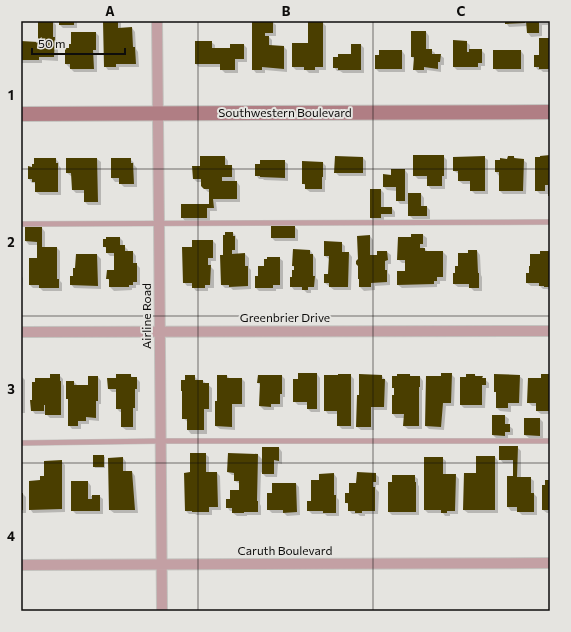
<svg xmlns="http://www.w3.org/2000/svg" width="571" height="632" font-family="Commissioner,sans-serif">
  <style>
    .shadow { fill: #0003 }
    .building { fill: #4a3e00 }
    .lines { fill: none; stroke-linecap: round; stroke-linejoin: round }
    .lane-casing { stroke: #c3c2be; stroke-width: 6 }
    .street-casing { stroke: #c3c2be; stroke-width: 12 }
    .secondary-casing { stroke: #c3c2be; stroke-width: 16 }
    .lane { stroke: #c3a0a4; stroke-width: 5 }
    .street { stroke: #c3a0a4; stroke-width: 10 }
    .secondary { stroke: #b07e84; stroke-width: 14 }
    .grid { fill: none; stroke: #0e0d0c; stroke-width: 1; stroke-opacity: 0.55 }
    .labels { text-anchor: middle; stroke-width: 4; stroke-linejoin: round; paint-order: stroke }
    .street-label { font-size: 12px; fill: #0e0d0c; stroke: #e5e4e0 }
    .neatline { fill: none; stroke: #0e0d0c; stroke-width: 1.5 }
    .grid-label { font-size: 13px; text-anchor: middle; font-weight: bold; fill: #0e0d0c }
  </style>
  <rect width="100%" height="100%" fill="#e5e4e0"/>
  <path class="shadow" d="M45 21H52L56 25V40L58 42V61L42 60V63H21V42L39 43Z
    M60 21H77V28H63L60 25Z
    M104 21H119L121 23V29L132 28 135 32 136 49 138 52 139 67H119V70H108L105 66Z
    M253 21H271L276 25V36H268L272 40V46L284 47 287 50V72L265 70V73H256L253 69Z
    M311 21H321L326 26V70H319V73H309L306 70H296L293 67 309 44Z
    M506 21H548V25H542V36L531 37 528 33V26L509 27 506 23Z
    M426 32 429 36V50H431L435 53V55H440L444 58V65H441V72L427 70V73H418L414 69 415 60 412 57Z
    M96 33 99 36V53H97V72H74L66 64V49H70Z
    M550 39V72H543L541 70H538L535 66Z
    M211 42 215 45V49H231L244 45 247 48V62H238V73H225L221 69V67H199L196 64Z
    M466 42 470 45V50H481L485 54V66H481V70H457L454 67Z
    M361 45 364 48V73H343L340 71H337L334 67 352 55Z
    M402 51 405 55V72H379L376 69Z
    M521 51 524 55V72H498L494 68Z
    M443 156 447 160V179H445V189H431L428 185V179H418L414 175Z
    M550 156V197L549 194H540L536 190Z
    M225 157 228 161V166H231L235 170V182H237L240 186V202H216L217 211H210V221H185L182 217 210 205V192H208L202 186V182H197L194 179 201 167Z
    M484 157 488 160V194H475L471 190V184H463L459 181V174L454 171Z
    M514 157 516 159 523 160 527 163 526 194H503L500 191 499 176 496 172V161L508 160Z
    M363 158 366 161V176H339L335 172Z
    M56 159 59 163V166L61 168V195H40L36 192V184L34 183H32L29 179V167L33 168Z
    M67 159H97L101 162V205H88L85 202V193H76L73 190 72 176H71L67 173Z
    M112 159H130L134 163V165L137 168V187H124L120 183V182H115L112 178Z
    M284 161 288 164V181L264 180 263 179H259L256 175Z
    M323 163 326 166V180H325V192H310L306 189V186L303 183Z
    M405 170 408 174V194H421L424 198V207H427L430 210V219H413L409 215V204H400L397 200V191L387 190 384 187Z
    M371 190H381L384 193V208H392L395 212V217H384V222H375L371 218Z
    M295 227 298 230V241H275L272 238Z
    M26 228H42L45 232V248H57L60 251V281L62 283V291H43L40 288H33L30 285 38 259V245H29L26 241Z
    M233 233 236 236V238L238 240V255L245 254 249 258V268L251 270V289L233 290 231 288H225L222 285Z
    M412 235H423L427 238V247H423L428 252H443L447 256 446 281H440V284H437V287L402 288 398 285 406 272V263H402L398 259 412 238Z
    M370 236 373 240V256H378L387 252 391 255V264H388V273L390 275V285L375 286V290L364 291 360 287V281L359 279V259Z
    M120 238 123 241V246H124L128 250V252H133L136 256V264L140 268V285H136V288H132V290L114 291 110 287V281L107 278 115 271V256H110L107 253V249L104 246Z
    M213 241 216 244V261H211V267L214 270V288H208V291H196L193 287V286H187L184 282 193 248Z
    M341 243 345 246V253H349L352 257 351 290H334L325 283 329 275V259L325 256Z
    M310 250 316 259V278L318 280V290H311V293H307L304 290H294L291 286 295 271V268L293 266Z
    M477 251 480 255 481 275 482 277V291H474L470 287H458L454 284 459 267 469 254Z
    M550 252V290L547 289H543L540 286H531L527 283 530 274 541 255Z
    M97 255 101 259V289L74 288 71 284 74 277Z
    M279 258 283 261V289H276V291H259L256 288 259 277 265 267Z
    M21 276 23 278 22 290H21Z
    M317 374 320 378V412H311L308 409V405H298L294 401 299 380Z
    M451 374 455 378 454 406H446L444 430 429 429 426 426 442 377Z
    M59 375 63 379V384L64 386V418H50L46 414H35L32 410 51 379Z
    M130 375 133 378H136L140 382V392H138V411H136V430H126L122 427V412H120L117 409V392H112L109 389 117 379Z
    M350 375 354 379V429H342L338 425V414H328L325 410Z
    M410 375 411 377H420L423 381V390H422V429H408L404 426 405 418H396L393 414V396H395V389L393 387Z
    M475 375 477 377H482L489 383V388H486L485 408H464L461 405Z
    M550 375V414H541L537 411V406H532L528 402 542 379Z
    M21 376 25 380V413H21Z
    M194 376 198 380V381H203L212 388V412H207V434H191L188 430V422L183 418 186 381Z
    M227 376 230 379H242L245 382V407H235V430L220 429 216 426 218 402Z
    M282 376 285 379V397H283V407H274V410H264L260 406V385L258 383Z
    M382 376 388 383 387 410H374V430H361L357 427Z
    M519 376 523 379 522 406H511V412L500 411 497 408V393L495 391Z
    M98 377 101 381V404H99V421L89 420V424H81V429H72L69 425V401L67 398 74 382 78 386H89Z
    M493 416H505L509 419 508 425 513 429V435H508V439L496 438 493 435Z
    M540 419 543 422V439L529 438 525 435Z
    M517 447 521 451V478H530L534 481V494L537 497V515H522L518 511H511L508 507V477H514V463H503L500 459Z
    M263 448H279L282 452V464L278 463 277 477H266L261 472 260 504 261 506V515H247V516H237L233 513V511H230L227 507 231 500 240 491V484L235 481V475H232L228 472 258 455 263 460Z
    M205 454 209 457V473H217L220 476 221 510H212V515H197L195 514H189L186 511 191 473Z
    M103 456 105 457V468H95L94 466Z
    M495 457 498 461V513H468L464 510Z
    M123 458 126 462V472H132L135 476 138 513H114L110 510Z
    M442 458 446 461V475H455L459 479 458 514H450V516H445L443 513H428L425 510Z
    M61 461 65 465V512L33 513 30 509 41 481Z
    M334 474 337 478V498L339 500V516H327L325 514H312L308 510 320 481Z
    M375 474 379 477V485H376V489L379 492 378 514H365V516H360L358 514H352L349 510V505L346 502 350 495 357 484Z
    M414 476 418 479V485L419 486V515H392L389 512Z
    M550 481V513H547L543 510 546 486Z
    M88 482 91 486V496H99L103 499V514H76L72 510Z
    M296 484 299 487 300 515 287 516 284 513H272L268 509 273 494Z
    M21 494H23L26 497V513H21Z"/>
  <path class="building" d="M38 21H53V37H55L54 57H39V60H21V41L38 42Z
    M59 21H74V25H59Z
    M103 21H118V28L132 27 133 47H135L136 64H116V67H104Z
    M252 21H273V33H265V36H269V45L284 46V69L262 67V70H252Z
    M310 21 323 22V67H315V70H304V67H292V43H308V22H310Z
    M505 21H525V23L505 24Z
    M526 21H539V33H527Z
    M411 31H426V49H432V54H441L440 62H438V69L424 67V70H413L414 57H411Z
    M71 32H96V50H93L94 69H70V64H65V48H69V44H71Z
    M539 38H550V69H539V67H534V55H539Z
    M453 40 467 41V52H469V49H482V63H478V67H453Z
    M195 41H212V48H230V44H244V59H235V70H220V64H195Z
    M351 44H361V70H338V68H333V57H338V54H351Z
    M379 50H402V69H375V55H379Z
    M493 50H521V69H493Z
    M413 155H444V176H442V186H427V176H413Z
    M550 155V196H548V185H545V191H535V157H540V156Z
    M200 156H225V165H232V177H222V181H237V199H213L214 208H207V218H181V204H209V189H204L201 186V179H193L192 166H200Z
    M335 156 363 157V173H334Z
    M485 156V191H470V181H458V171H453V157Z
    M508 156H514V158L524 159 523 191H499V172H495V160H500V158L507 159Z
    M34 158H56V163H58V192H35V182H32V179H28V166L32 167V164H34Z
    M66 158H97L98 202H84V190H72L71 173H66Z
    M111 158H131V163H133L134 184H119V178H111Z
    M260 160H285V178L260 177V176H255V164H260Z
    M302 161 323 162V177H322V189H305V184H302Z
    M391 169H405V201H396V187H383V174L391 175Z
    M370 189H381V207H392V214H381V218H370Z
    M408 193H421V206H427V216H408Z
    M271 226H295V238H271Z
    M25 227H42V247H57V279H59V288H39V285H29V258H37V242L25 241Z
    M225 232H233V236H235V250H232V254L245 253V266H248V286L229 287V285H221L220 255H223V235H225Z
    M411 234H423V244H420V248H425V251H443V277H437V281H434V284L397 285V271H405V260H397L398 237H411Z
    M370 235V255H377V251H387L388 260 385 261V270H387V282L371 283V287H359V279H358V266L356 264V261L358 259 357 236Z
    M106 237H120V245H125V251H133V263H137V282H133V285H129V287H109V279H106L107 270H114V253H106V247H103V239H106Z
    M192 240H213V258H208V265H211L210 285H205V288H192V283H183L182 247H192Z
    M324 241 342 242V252H349L348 287H329V283H324V274H328L329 256H324Z
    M293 249 310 250V254H313V276H315L314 287H308V290H302V287H290V277H292V270H294V266H292Z
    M468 250H477L478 273H479V288H469V284H453V273H455V266H458V253H468Z
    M540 251H550V287H544V286H539V283H526V273H529V266H530V254H540Z
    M76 254H97L98 286 70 285V276H73V268H75Z
    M267 257H280V285H273V288H255V276H258V266H264V259H267Z
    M298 373H317V409H307V402H293V379H298Z
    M441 373H452L451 403H443L441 427 425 426 426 376H441Z
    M50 374H60V381H61V415H45V405H44V411H31L30 400H32V382H35V378H50Z
    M116 374H131V377H137V389H135V408H133V427H121V409H116V389H108L107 378H116Z
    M338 374H351V426H337V411H324V375H338Z
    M359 374 382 375V379H385L384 407H371V427H356L357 395H359Z
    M397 374H410V376H420V387H419V426H403L404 414H392V395H394V388H392V376H397Z
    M466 374H475V376H483L482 378H486V385H482V405H460V377H466Z
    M494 374 520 375 519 403H508V408H496V392H494Z
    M541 374H550V411H536V403H527L528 378H541Z
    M185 375H195V380H203V383H209V409H204V430H187V419H182V391H181V380H185Z
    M217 375H227V378H242V404H232V427L215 426V401H217Z
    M258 375H282V394H280V404H271V407L259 406 260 383H257Z
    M88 376H98V401H96V418L86 417V421H78V426H68V399H66V381H74V385H88Z
    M492 415H505V424H510V432H505V436L492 435Z
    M524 418H540V436L524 435Z
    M499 446H518L517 477H531V493H534V512H517V507H507V476H513V460H499Z
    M262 447H279V461L274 460V474H262Z
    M190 453H206V472H217L218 507H209V512H192V511H185L184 473 190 472Z
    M228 453 258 454 257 501H258V512H244V513H232V508H226V499H230V490H239V481H234V473L227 472Z
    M93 455H104V467H93Z
    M476 456H495V510H463L464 473H476Z
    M123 457V471H132L135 510H109L108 458Z
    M424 457H443V474H456L455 511H447V513H441V510H424Z
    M62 460V509L29 510V481L40 480V476H44V461Z
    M357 472 376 473V482H373V487H375V511H362V513H355V511H348V503H345V493H349V483H356Z
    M334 473V495H336V513H323V511H307V501H311V480H319V474Z
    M392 475H415V482H416V512H388V482H392Z
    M545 480H550V510H542V485H545Z
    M71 481H88V499H92V495H100V511H71Z
    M272 483H296L297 512 283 513V510H267V493H272Z
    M21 493H23V510H21Z"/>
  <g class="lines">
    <defs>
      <path id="lane" d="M21 224 550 222
        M21 443 161 441H550"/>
      <path id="street" d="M157 21 159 224 162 611
        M21 332 550 331
        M21 565 550 563"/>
      <path id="secondary" d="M21 114 550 112"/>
    </defs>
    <use href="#lane" class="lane-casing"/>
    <use href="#street" class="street-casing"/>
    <use href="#secondary" class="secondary-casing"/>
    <use href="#lane" class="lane"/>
    <use href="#street" class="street"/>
    <use href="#secondary" class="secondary"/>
  </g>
  <path class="grid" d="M198 21V611M373 21V611M21 169H550M21 316H550M21 463H550"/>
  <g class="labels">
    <g class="street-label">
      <text x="285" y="117">Southwestern Boulevard</text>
      <text transform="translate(147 316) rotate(-90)" y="4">Airline Road</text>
      <text x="285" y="322">Greenbrier Drive</text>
      <text x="285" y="555">Caruth Boulevard</text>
    </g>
  </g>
  <rect width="571" height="632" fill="none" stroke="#e5e4e0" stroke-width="44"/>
  <path d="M32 48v6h93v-6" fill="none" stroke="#0e0d0c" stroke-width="2"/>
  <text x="38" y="48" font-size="12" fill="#0e0d0c" stroke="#e5e4e0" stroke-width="3" paint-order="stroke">50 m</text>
  <rect x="22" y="22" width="527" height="588" class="neatline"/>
  <g class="grid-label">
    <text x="110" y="16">A</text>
    <text x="286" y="16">B</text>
    <text x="461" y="16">C</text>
    <text x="11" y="100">1</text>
    <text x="11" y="247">2</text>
    <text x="11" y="394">3</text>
    <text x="11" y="541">4</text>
  </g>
</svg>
